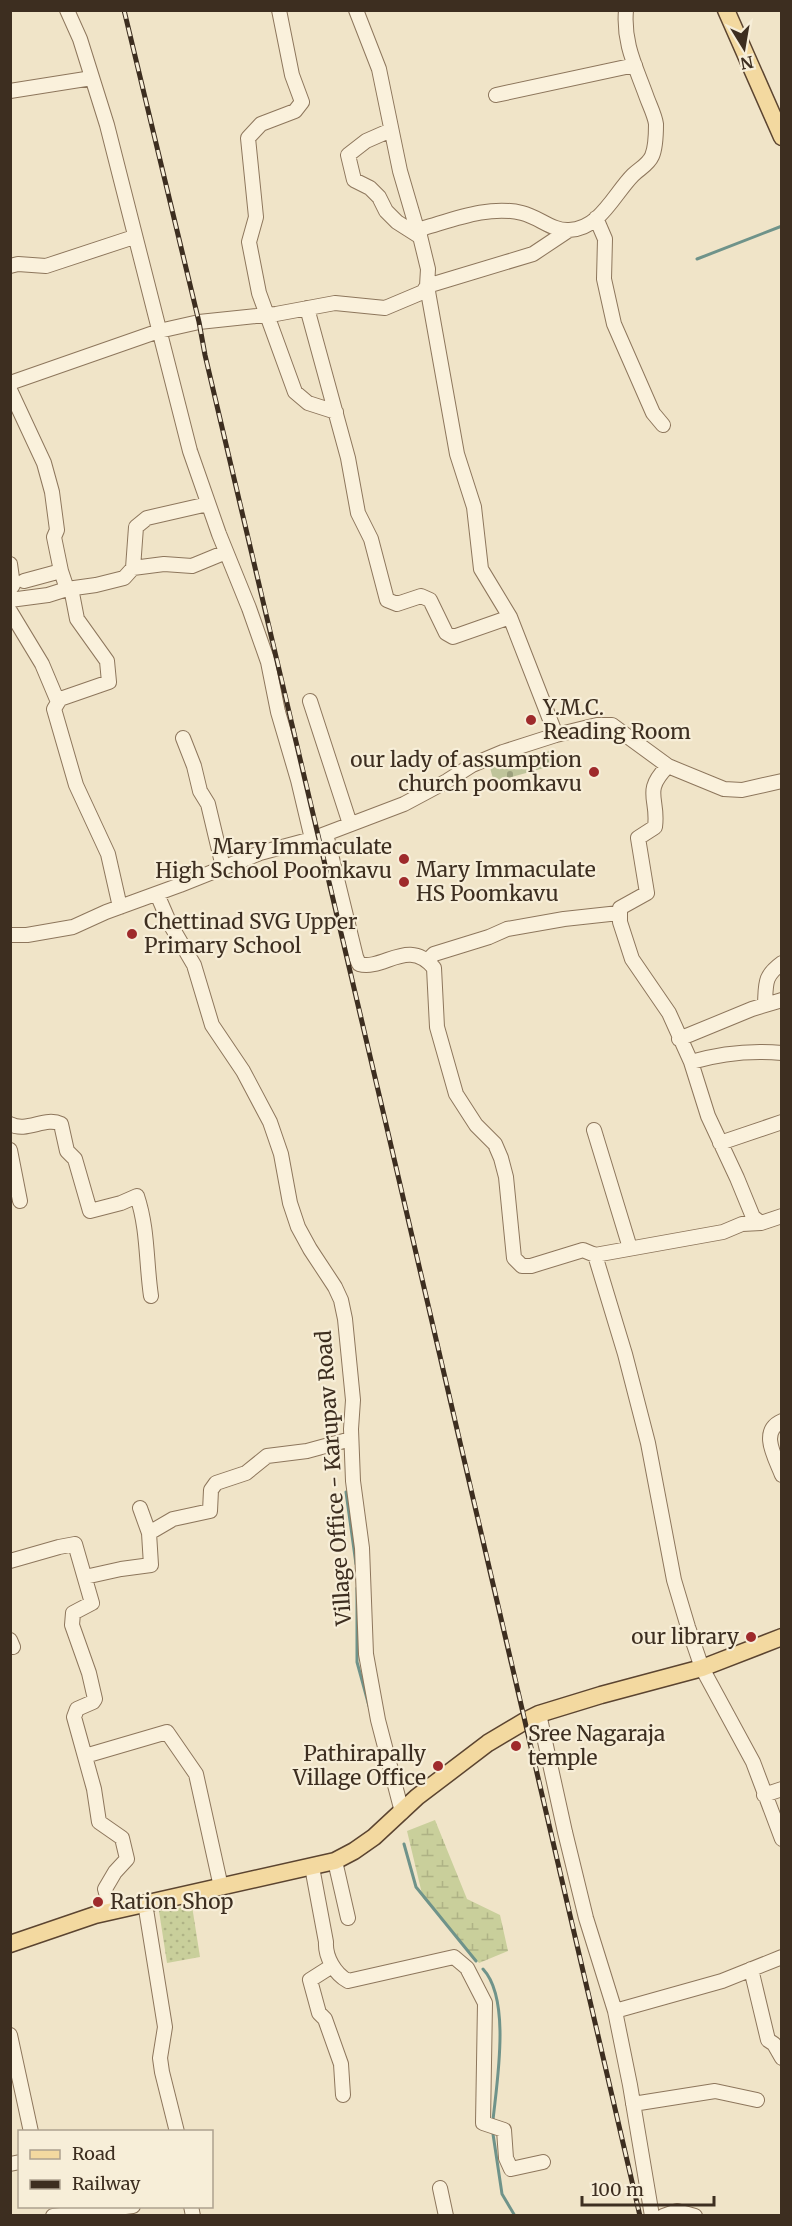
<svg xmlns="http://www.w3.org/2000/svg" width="792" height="2226" font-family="Merriweather,serif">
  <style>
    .wetland { fill: url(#wetland-marsh) }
    .cemetery { fill: url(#cemetery-stones) }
    .park { fill: url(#park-dots) }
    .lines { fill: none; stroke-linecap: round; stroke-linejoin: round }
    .stream { stroke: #6f938a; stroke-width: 3 }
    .minor-casing { stroke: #8d765c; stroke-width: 16 }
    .major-casing { stroke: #5b4430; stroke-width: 19 }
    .minor { stroke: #faf1dc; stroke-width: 14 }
    .major { stroke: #f3d9a0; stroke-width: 16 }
    .rail-casing { stroke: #3d2e20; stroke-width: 5 }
    .rail { stroke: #f7eed8; stroke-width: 3; stroke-dasharray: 9; stroke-linecap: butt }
    .poi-dot { fill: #9e2a2b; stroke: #f7eed8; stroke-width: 2 }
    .labels { text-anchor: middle; stroke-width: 4.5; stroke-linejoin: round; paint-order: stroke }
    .poi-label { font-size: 21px; fill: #3d2e20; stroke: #f7eed8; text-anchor: start }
    .street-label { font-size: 21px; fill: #3d2e20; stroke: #f7eed8 }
  </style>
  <defs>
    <pattern id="wetland-marsh" width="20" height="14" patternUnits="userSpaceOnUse" patternTransform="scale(1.5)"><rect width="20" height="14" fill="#c9cf9b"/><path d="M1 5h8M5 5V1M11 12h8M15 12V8" fill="none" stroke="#aeb285"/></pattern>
    <pattern id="cemetery-stones" width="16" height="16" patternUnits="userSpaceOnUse" patternTransform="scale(1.5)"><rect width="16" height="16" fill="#bfc49a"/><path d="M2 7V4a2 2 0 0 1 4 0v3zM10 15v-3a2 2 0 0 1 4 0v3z" fill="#9ca07d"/></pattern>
    <pattern id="park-dots" width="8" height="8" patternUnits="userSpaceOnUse" patternTransform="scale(1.5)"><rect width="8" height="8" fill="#c9cf9b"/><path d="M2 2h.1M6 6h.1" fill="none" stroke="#aeb285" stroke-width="1.8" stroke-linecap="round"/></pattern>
  </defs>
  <rect width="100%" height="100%" fill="#f0e4c8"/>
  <path class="wetland" d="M435 1820 467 1899 500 1915 508 1951 479 1963 423 1898 407 1831Z"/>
  <path class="cemetery" d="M550 751 555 765 494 782 490 768Z"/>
  <path class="park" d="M192 1906 200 1957 167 1963 159 1911Z"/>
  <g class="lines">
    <path class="stream" d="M697 259 782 226
      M346 1492 356 1564
      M357 1588V1662L369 1706
      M404 1844 416 1887 476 1961
      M483 1969C511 1999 497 2081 493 2120
      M493 2134 502 2194 515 2216"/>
    <defs>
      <path id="minor" d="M67 10 80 39 107 125 190 451 219 534 249 608 268 662 278 712 298 780 312 839
        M279 10 292 75 302 102 295 111 261 124 248 138 256 217 249 242 259 293 295 392 308 403 336 412
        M356 10 379 69 400 171 419 236
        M10 91 92 78
        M496 95 635 65
        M391 130 366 141 348 155 354 180 370 188 379 197 386 211 397 222 419 236
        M596 218 605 239 604 279 614 324 653 413 663 425
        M10 266 18 264 46 266 134 237
        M307 308 348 458 358 513 371 539 387 600 397 604 421 596 430 600 446 633 453 637 510 617
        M10 383 159 331 199 322 276 314 335 303 385 308 423 292 427 286 428 269 419 232 424 228C455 219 490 205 522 213 539 217 552 231 569 230 600 229 614 194 633 175 640 168 648 165 652 156 656 147 656 133 656 124 655 116 650 106 647 98 636 67 623 44 626 10
        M10 390 44 463 52 492 57 530 54 537 61 571 67 589
        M10 564 13 585 10 589
        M133 568 136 527 147 518 208 504
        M24 581 61 571
        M71 588 77 619 107 661 109 682 60 699 54 709 76 785 108 854 120 907
        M10 600 48 595 67 589 96 585 124 578 133 568 164 564 192 566 226 552
        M10 611 42 664 58 702
        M310 701 350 824
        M556 735 510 617 481 569 474 507 457 454 427 286 533 254 569 230
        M183 738 194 766 200 791 208 804 223 867
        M668 766C642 792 659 798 655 827L638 838 647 893 620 908V922L632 959 669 1013 691 1062 708 1116 737 1178 753 1217 761 1223 782 1216
        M326 834 356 957 359 964C384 971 408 937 434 968L437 1027 456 1094 476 1125 495 1144 501 1158 506 1177 514 1258 522 1266H531L583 1250 595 1255 723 1232 742 1224 761 1223
        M157 894 170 924 194 965 212 1025 243 1071 270 1122 281 1154 290 1203 298 1227 310 1249 335 1287 341 1300 345 1319 353 1400 351 1429 353 1481 362 1548 366 1654 378 1720 402 1812
        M10 935H27L73 927 106 912 180 885 260 853 312 839 404 804 447 781 472 765 503 752 556 735 597 725H612L668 766 724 789 742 790 782 781
        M427 961 434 954 489 937 507 929 564 919 619 913
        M765 1004C766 983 764 976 782 963
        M679 1039 752 1009 782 1000
        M691 1062C722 1053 750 1050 782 1053
        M10 1124C27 1133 45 1116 61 1124L67 1151 75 1159 90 1211 121 1203 137 1196C148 1229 146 1262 151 1296
        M594 1130 630 1248
        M720 1143 782 1122
        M10 1150 20 1201
        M595 1255 625 1354 648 1443 674 1580 688 1627 702 1668 753 1762 782 1839
        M782 1421C759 1431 775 1457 782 1475
        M140 1508 149 1533
        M10 1561 59 1547 75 1544 92 1603 73 1613 72 1625 89 1673 95 1699 93 1702 77 1709 74 1717 94 1789 99 1822 122 1838 127 1859 115 1872 105 1889 111 1911
        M85 1577 121 1569 151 1565 149 1533 173 1519 210 1511 211 1490 216 1483 246 1473 267 1456 307 1451 351 1439
        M10 1640 13 1647
        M539 1714 565 1832 586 1918 615 2011 630 2085 652 2216
        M85 1756 167 1732 196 1774 221 1887
        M764 1795 782 1789
        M335 1861 348 1918
        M312 1867 326 1942C325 1957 335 1974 348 1981L454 1957 467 1968 485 2003 483 2123 504 2130 506 2158 511 2169 543 2162
        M145 1903 165 2027 160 2058 162 2072 177 2132
        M332 1966 310 1980 319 2013 325 2019 341 2064 343 2095
        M751 1969 768 2040 774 2044 782 2058
        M615 2011 722 1981 782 1957
        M10 2035 31 2132
        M633 2104 715 2091 757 2100
        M10 2164 20 2162
        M440 2188 446 2216
        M191 2206 193 2216
        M53 2216 133 2206
        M663 2216 677 2211 695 2216"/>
      <path id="major" d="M726 10 782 137
        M10 1944 95 1915 335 1861 354 1851 374 1837 417 1797 488 1743 525 1721 539 1714 601 1695 702 1668 782 1637"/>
    </defs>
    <use href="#minor" class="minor-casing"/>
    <use href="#major" class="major-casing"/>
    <use href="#minor" class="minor"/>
    <use href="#major" class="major"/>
    <defs>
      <path id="rail" d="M124 10 199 322 205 355C352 975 496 1595 640 2216"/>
    </defs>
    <use href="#rail" class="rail-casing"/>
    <use href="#rail" class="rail"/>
  </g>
  <g class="poi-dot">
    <circle cx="531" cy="720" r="6"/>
    <circle cx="594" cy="772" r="6"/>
    <circle cx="404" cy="859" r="6"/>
    <circle cx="404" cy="882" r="6"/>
    <circle cx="132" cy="934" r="6"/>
    <circle cx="751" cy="1637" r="6"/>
    <circle cx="516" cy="1746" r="6"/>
    <circle cx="438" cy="1766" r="6"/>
    <circle cx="98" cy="1902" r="6"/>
  </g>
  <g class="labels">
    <g class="poi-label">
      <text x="543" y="715">Y.M.C.<tspan x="543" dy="24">Reading Room</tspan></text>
      <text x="582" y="767" text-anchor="end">our lady of assumption<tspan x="582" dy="24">church poomkavu</tspan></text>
      <text x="392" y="854" text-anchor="end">Mary Immaculate<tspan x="392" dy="24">High School Poomkavu</tspan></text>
      <text x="416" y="877">Mary Immaculate<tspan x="416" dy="24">HS Poomkavu</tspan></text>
      <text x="144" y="929">Chettinad SVG Upper<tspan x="144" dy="24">Primary School</tspan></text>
      <text x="739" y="1644" text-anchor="end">our library</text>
      <text x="528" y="1741">Sree Nagaraja<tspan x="528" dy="24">temple</tspan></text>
      <text x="426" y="1761" text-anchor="end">Pathirapally<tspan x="426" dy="24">Village Office</tspan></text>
      <text x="110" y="1909">Ration Shop</text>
    </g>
    <g class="street-label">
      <text transform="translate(334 1478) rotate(-94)" y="7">Village Office - Karupav Road</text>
    </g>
  </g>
  <rect width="792" height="2226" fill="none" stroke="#3d2e20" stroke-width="24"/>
  <rect x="18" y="2130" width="195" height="78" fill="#f7eed8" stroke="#ada18e" stroke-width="1.5"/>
  <rect x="30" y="2150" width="30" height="9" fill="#f3d9a0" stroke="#ada18e" stroke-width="1.5"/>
  <text x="72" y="2160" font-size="18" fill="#3d2e20">Road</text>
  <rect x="30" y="2180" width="30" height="9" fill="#3d2e20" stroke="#ada18e" stroke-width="1.5"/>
  <text x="72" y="2190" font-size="18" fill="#3d2e20">Railway</text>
  <g transform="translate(744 48) rotate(169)" stroke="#f7eed8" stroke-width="4.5" paint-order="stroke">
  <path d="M0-4.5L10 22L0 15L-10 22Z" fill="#3d2e20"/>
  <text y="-9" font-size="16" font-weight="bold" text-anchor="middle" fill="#3d2e20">N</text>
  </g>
  <path d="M582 2196v9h132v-9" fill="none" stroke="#3d2e20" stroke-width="3"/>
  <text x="591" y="2196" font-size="18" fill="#3d2e20" stroke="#f7eed8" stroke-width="4.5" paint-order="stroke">100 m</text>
</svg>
